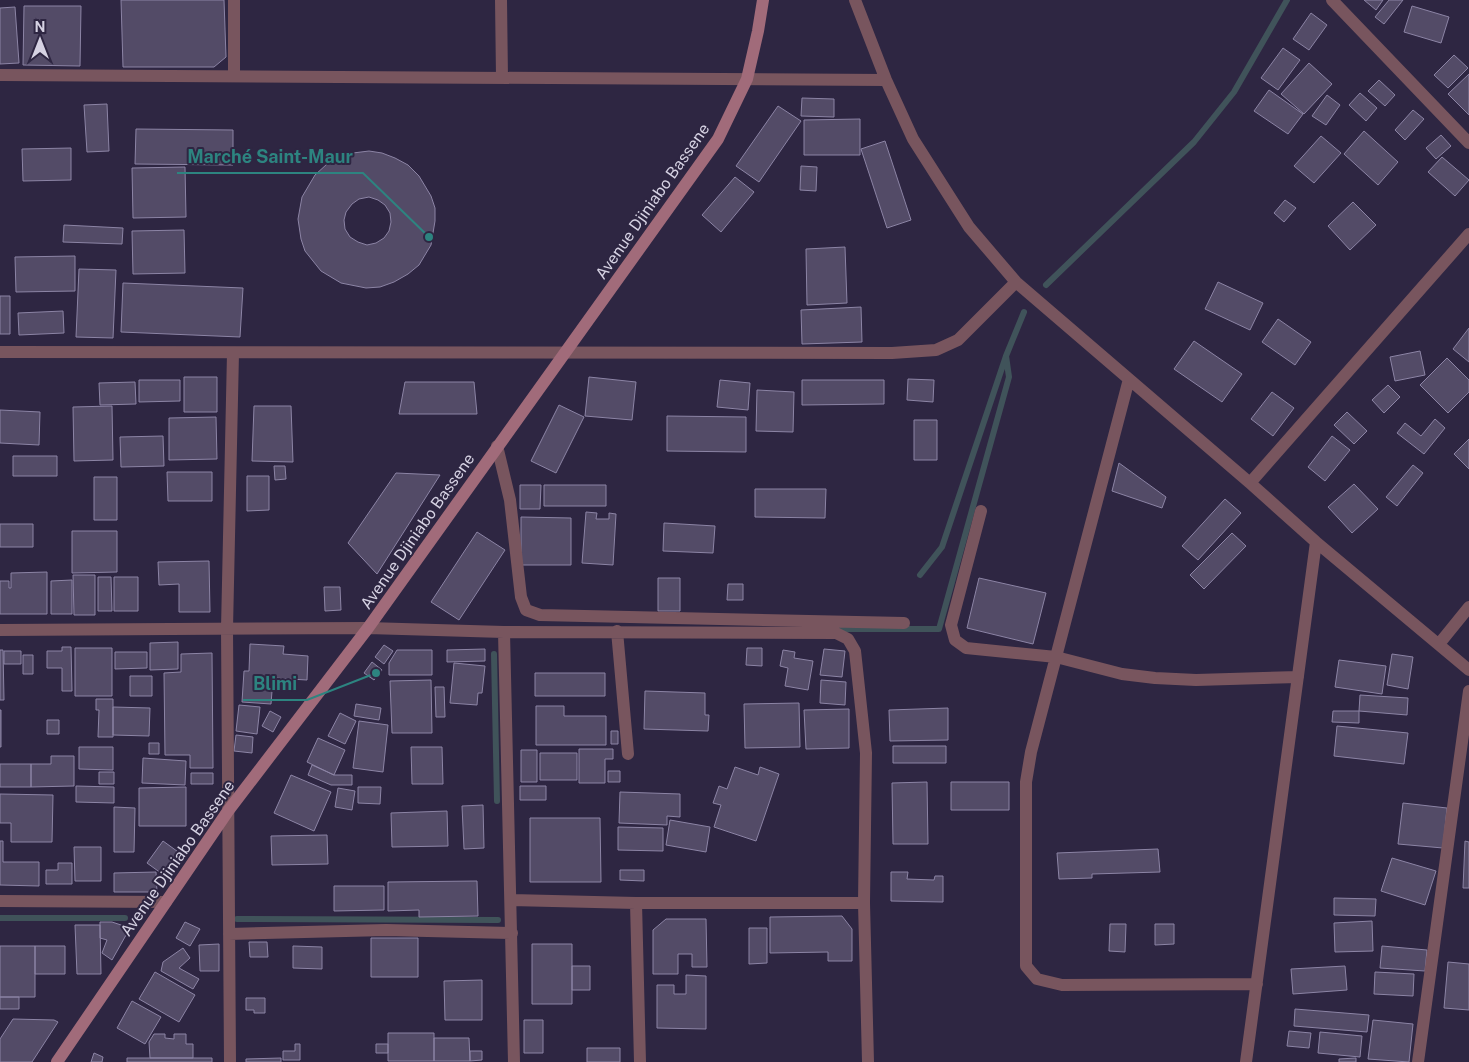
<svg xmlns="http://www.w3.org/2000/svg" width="1469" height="1062" font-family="'Public Sans',sans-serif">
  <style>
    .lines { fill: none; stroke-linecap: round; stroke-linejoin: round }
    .stream { stroke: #40535a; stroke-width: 6 }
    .building { fill: #534b67; stroke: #8c84a5; fill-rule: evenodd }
    .street { stroke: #78555e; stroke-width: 12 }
    .secondary { stroke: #a16b7a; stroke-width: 12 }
    .labels { text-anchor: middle; stroke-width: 4; stroke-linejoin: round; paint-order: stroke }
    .street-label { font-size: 16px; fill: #d6d2e3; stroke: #2e2642 }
    .leader { fill: none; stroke: #2d8480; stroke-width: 2 }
    .callout-dot { fill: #2d8480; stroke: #2e2642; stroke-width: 2 }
    .callout-label { font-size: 18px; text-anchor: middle; font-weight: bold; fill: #2d8480; stroke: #2e2642; stroke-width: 4; stroke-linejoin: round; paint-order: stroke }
  </style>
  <rect width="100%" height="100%" fill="#2e2642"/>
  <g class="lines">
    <path class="stream" d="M1046 285 1194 142 1234 92 1287 0
      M920 575 942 547 1006 356 1024 312
      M834 629H939L1009 377 1006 356
      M494 654 497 801
      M0 918H125
      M237 919 498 920"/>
  </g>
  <path class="building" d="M121 0H224L226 57 214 67H123Z
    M1364 0H1383L1376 10Z
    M1389 0H1403L1384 24 1375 17Z
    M24 6H81L80 66 23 65Z
    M1412 6 1449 17 1441 43 1404 32Z
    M15 7 19 63 0 64V8Z
    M1311 13 1327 25 1309 50 1293 39Z
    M1283 48 1300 60 1278 90 1261 78Z
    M1454 55 1468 68 1448 88 1434 75Z
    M1309 63 1332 84 1304 114 1281 94Z
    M1469 74V115L1448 94Z
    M1379 80 1395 95 1385 106 1368 91Z
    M1269 90 1303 114 1288 134 1254 111Z
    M1360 93 1377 108 1366 121 1349 105Z
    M1327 95 1340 105 1326 125 1312 116Z
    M802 98 834 99V117L801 116Z
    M107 104 109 151 87 152 84 105Z
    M778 106 801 121 759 182 736 166Z
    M1413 110 1424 119 1405 140 1395 130Z
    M860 119V155H804V120Z
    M136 129 233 130V165L135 164Z
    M1364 131 1398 162 1378 185 1344 154Z
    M1441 135 1451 146 1436 159 1426 148Z
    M1321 136 1341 153 1314 183 1294 166Z
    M885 141 911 220 887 228 861 149Z
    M71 148V180L23 181 22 149Z
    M369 151 382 153 395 158 408 165 419 176 431 196 435 208V221L431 245 419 265 408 274 394 282 380 287 366 288 341 283 321 271 305 251 301 239 298 219 302 197 315 175 327 164 340 157 353 153ZM369 197 378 200 385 205 390 213 391 222 389 231 384 238 376 243 367 245 358 242 350 237 345 229 344 220 346 212 352 204 359 199Z
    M1442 157 1469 180 1455 196 1428 172Z
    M801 166 817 167 816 191 800 190Z
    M185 167 186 217 133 218 132 168Z
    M735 177 754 192 721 232 702 215Z
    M1285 200 1296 208 1284 222 1274 213Z
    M1353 202 1376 225 1350 250 1328 226Z
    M64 225 123 228 122 244 63 242Z
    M184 230 185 273 133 274 132 231Z
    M845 247 847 303 807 305 806 249Z
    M75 256V291L16 292 15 257Z
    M79 269 116 270 113 338 76 337Z
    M1218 282 1263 303 1250 330 1205 309Z
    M123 283 243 288 240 337 121 332Z
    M0 296H10V334H0Z
    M861 307 862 342 802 344 801 310Z
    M63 311 64 333 19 335 18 313Z
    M1278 319 1311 342 1295 365 1262 342Z
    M1469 328V362L1453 349Z
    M1194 341 1242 374 1222 402 1174 369Z
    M1420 351 1425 375 1395 381 1390 357Z
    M1447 358 1469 380V392L1448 413 1420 385Z
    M184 377H217V412H184Z
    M589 377 636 382 632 420 585 416Z
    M908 379 934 380 933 402 907 400Z
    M139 380H180V401L139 402Z
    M720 380 750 383 748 410 717 407Z
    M802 380H884V404L802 405Z
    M135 382 136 404 100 405 99 383Z
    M405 382H474L477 414H399Z
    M1388 385 1400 397 1384 413 1372 400Z
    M757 390 794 392 793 432 756 431Z
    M1272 392 1294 408 1273 436 1251 419Z
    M559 405 584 417 556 473 531 461Z
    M112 406 113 460 74 461 73 407Z
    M254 406H291L293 462 252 461Z
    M0 410 40 412 39 445 0 443Z
    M1347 412 1367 431 1354 444 1334 425Z
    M667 416 746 417V452L667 451Z
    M216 417 217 459 169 460V418Z
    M1435 419 1445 428 1424 454 1397 433 1405 423 1421 436Z
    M914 420H937V460H914Z
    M163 436 164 466 121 467 120 437Z
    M1332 436 1350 450 1325 481 1308 467Z
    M1469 439V469L1454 454Z
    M13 456H57V476H13Z
    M1119 463 1166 497 1162 508 1112 491Z
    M1413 465 1423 473 1397 506 1386 497Z
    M274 466H285L286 479 275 480Z
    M167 472H212V501H168Z
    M396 473 440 475 377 574 348 543Z
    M247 476H269V510L247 511Z
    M94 477H117V520H94Z
    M1354 484 1378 509 1352 533 1328 507Z
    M520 485H541L540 509H520Z
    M544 485H606V506H544Z
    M755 489H826L825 518 755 517Z
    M1225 499 1241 513 1198 560 1182 546Z
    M586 512 597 513 596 519H609V513L616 514 613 565 582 563Z
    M521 517 571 518V565H521Z
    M664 523 715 526 713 553 663 551Z
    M0 524H33V547H0Z
    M72 531H117V572L72 573Z
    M477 532 505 550 459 620 431 602Z
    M1232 533 1246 546 1204 589 1190 575Z
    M209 561 210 612H179V584L159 585 158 562Z
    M47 572V614H0V581H9V588H11V573Z
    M73 575H95V615H74Z
    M98 577H111L112 611H98Z
    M114 577H138V611H114Z
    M658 578H680V611H658Z
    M979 578 1046 593 1033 644 967 628Z
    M72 580V614H51V581Z
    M728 584H743V600H727Z
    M324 587H340L341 610 325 611Z
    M178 642V669L150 670V643Z
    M250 644 284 646 283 654 308 656 307 680 273 678 271 704 242 702 244 671H249Z
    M384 645 393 651 384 664 375 657Z
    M62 647H71L72 691H62V668H47V651H62Z
    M75 648H112V696H75Z
    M747 648H762V666L746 665Z
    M485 649V661L447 662V650Z
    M824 649 845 651 842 677 820 675Z
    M0 650H3L4 700H0Z
    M397 650H432V675H389V663Z
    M783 650 795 652 794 658 813 661 808 690 785 686 788 668 780 666Z
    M4 651H21V664H4Z
    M115 652H147V668L115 669Z
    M212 653 213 768H190V755H165L164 673 181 672V654Z
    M1392 654 1413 657 1408 689 1387 685Z
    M23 655H33V674H23Z
    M1339 660 1386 666 1382 694 1335 687Z
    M372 662 382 670 374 680 364 673Z
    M454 663 485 666 482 693H478L477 705 450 703Z
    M535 673H605V696H535Z
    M130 676H152V696H130Z
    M431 680 432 733H392L390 681Z
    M821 680 846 682 845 705 820 703Z
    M435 687H444L445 717H436Z
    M645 691 705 693V715H709L708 731 644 729Z
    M1360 695 1408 698 1407 715 1359 711Z
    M96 699H113V737H98L99 710H96Z
    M799 703 800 747 745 748 744 704Z
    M356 704 381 708 379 720 354 716Z
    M239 705 260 707 257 734 236 731Z
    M536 706H564V716H606V745H536Z
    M113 707 150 708 149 736 113 735Z
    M948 708V740L890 741 889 710Z
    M849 709V748L806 749 804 710Z
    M0 710H1V747H0Z
    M270 711 281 717 273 732 262 726Z
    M1333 711H1359V723L1332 722Z
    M340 713 356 721 345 744 328 736Z
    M47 720H59V734H47Z
    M359 721 388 725 383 772 353 768Z
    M1337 726 1408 733 1404 764 1334 756Z
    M611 731H618V744H611Z
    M236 735 253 737 252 753 234 751Z
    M318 738 345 750 334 775 307 762Z
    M149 743H159V754H149Z
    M893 746H946V763H893Z
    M79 747H113V770L79 769Z
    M411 747H442L443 784H412Z
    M579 749H613V759H605V783H579Z
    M521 750H537V782H521Z
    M540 753H577V780H540Z
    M51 756H74V786L31 787V764H51Z
    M143 758 186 761 185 785 142 783Z
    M0 764H31V787H0Z
    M312 765 334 775H352V785H331L308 775Z
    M735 767 758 775 760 767 779 774 756 841 714 827 721 805 713 803 719 786 727 789Z
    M608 771H620V782H608Z
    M99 772H114V784H99Z
    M191 773H213V784H191Z
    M291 775 331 792 314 831 274 813Z
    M927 782 928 844H893L892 783Z
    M951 782H1009V810H951Z
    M76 786 114 787V803L76 802Z
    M520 786H546V800H520Z
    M186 787V826H139V788Z
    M358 787H381L380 804 358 803Z
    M338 788 355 791 352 810 335 807Z
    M620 792 680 794V817L667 816V825L619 823Z
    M0 794 53 795 52 842H11V823H0Z
    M1403 803 1447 808 1443 848 1398 844Z
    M483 805 484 848 464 849 462 806Z
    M114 807 135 808 134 852H114Z
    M447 811 448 846 392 847 391 813Z
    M530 818H600L601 882H530Z
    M670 820 710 827 706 852 666 845Z
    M618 827 663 828V851L618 850Z
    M327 835 328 864 272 865 271 836Z
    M0 841H3V862H39V886L0 885Z
    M163 841 181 854 165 876 147 863Z
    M1465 841 1469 842V888H1463Z
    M74 847H101V881H75Z
    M1158 849 1160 872 1092 874V878L1059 879 1057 853Z
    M1392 858 1436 871 1425 905 1381 891Z
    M58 863H72V884H46V870H58Z
    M620 870H644V881L620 880Z
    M156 872 157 892H114V873Z
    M891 872H908L907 879 934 880 935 876H943V902L891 901Z
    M477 881 478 916 419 917V910L388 911V882Z
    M334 886H384V910L334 911Z
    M1334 898 1376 899 1375 916 1334 915Z
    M842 916 852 929V961H828V952L770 953V917Z
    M666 919H706L707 967H692V954H678V974H653V930Z
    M1372 921 1373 951 1335 952 1334 923Z
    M100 922H112L130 928 112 960 102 953 107 940 100 938Z
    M185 922 200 929 190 946 176 938Z
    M1110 924H1126L1125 952 1109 951Z
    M1155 924H1174V944L1155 945Z
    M75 925H100L101 974H77Z
    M749 928H767V963L749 964Z
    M371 938H418V977H371Z
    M249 942H267L268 957H250Z
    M219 944V971H200L199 945Z
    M532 944H572V1004H532Z
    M0 946H35V997H0Z
    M35 946H65V974H35Z
    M293 946 322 947V969L293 968Z
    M1382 946 1427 950 1425 971 1380 968Z
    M183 948 190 958 179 968 199 979 193 989 161 971 163 962Z
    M1448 962 1469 964V1010L1444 1008Z
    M572 966H590V990H572Z
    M1345 966 1347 990 1293 994 1291 969Z
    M155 972 195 995 179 1022 139 999Z
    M1375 972 1414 974 1413 996 1374 994Z
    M686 975 706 976V1029L657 1028V985H674V994H686Z
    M482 980V1020H445L444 981Z
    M0 997H19V1009H0Z
    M246 998H265V1013H254V1010H246Z
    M132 1001 161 1017 145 1044 117 1028Z
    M1295 1009 1369 1015 1367 1032 1294 1026Z
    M13 1019 54 1020 58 1022 32 1062H0V1039Z
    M524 1020H543V1053H524Z
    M1373 1020 1413 1024 1409 1062 1368 1059Z
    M1289 1031 1311 1033 1309 1048 1287 1046Z
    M1320 1032 1362 1036 1360 1057 1318 1053Z
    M388 1033H434V1061H388Z
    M154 1034H165V1038L174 1039V1034H186V1044H193V1058H150L149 1042Z
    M434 1038H469L470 1061H434Z
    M295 1044H300V1060H283V1051H295Z
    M376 1044H388V1053H376Z
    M587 1048H620V1062H587Z
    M470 1051H482V1060L470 1061Z
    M94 1053 103 1057 102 1062H91Z
    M127 1058H212V1062H127Z
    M281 1058V1062H246V1059Z
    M1356 1058V1062H1339V1059Z"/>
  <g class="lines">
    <path class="street" d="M234 0V75
      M501 0 502 78
      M855 0 886 80 913 139 969 227 1016 282 1250 483 1316 542 1469 670
      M1332 0 1469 143
      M0 75 886 80
      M0 352 892 353 936 350 958 340 1016 282
      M1129 379 1031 752 1026 782V966L1037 979 1062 985 1257 984
      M497 446 510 500 521 597 526 610 540 615 904 623
      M1250 483 1469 234
      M981 511 951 625 955 640 966 648 1056 657 1122 674 1155 678 1196 680 1298 677
      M0 630 368 628 504 632 836 633 848 639 855 651 866 753 864 903 868 1062
      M617 631 628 754
      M504 632 514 1062
      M1439 644 1469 607
      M511 900 636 903H864
      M0 901 166 902
      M636 903 640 1062
      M229 934 386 930 512 933
      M230 1062 227 629 233 353
      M1246 1062 1316 542
      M1418 1062 1469 691"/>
    <path class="secondary" d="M57 1062 228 811 368 628 718 139 747 79 758 31 763 0"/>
  </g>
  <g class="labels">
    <g class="street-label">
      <text transform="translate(652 201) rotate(-55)" y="6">Avenue Djiniabo Bassene</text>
      <text transform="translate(417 531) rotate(-55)" y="6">Avenue Djiniabo Bassene</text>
      <text transform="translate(177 858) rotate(-55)" y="6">Avenue Djiniabo Bassene</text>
    </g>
  </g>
  <path class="leader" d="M429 237L363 173H177M376 673L307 700H243"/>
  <g class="callout-dot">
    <circle cx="429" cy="237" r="5"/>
    <circle cx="376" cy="673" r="5"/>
  </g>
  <g class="callout-label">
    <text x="270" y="163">Marché Saint-Maur</text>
    <text x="275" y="690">Blimi</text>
  </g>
  <g transform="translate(40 40)" stroke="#2e2642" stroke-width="4" paint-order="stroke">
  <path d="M0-4L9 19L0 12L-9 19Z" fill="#d6d2e3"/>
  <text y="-8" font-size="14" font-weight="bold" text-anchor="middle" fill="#d6d2e3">N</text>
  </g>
</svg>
